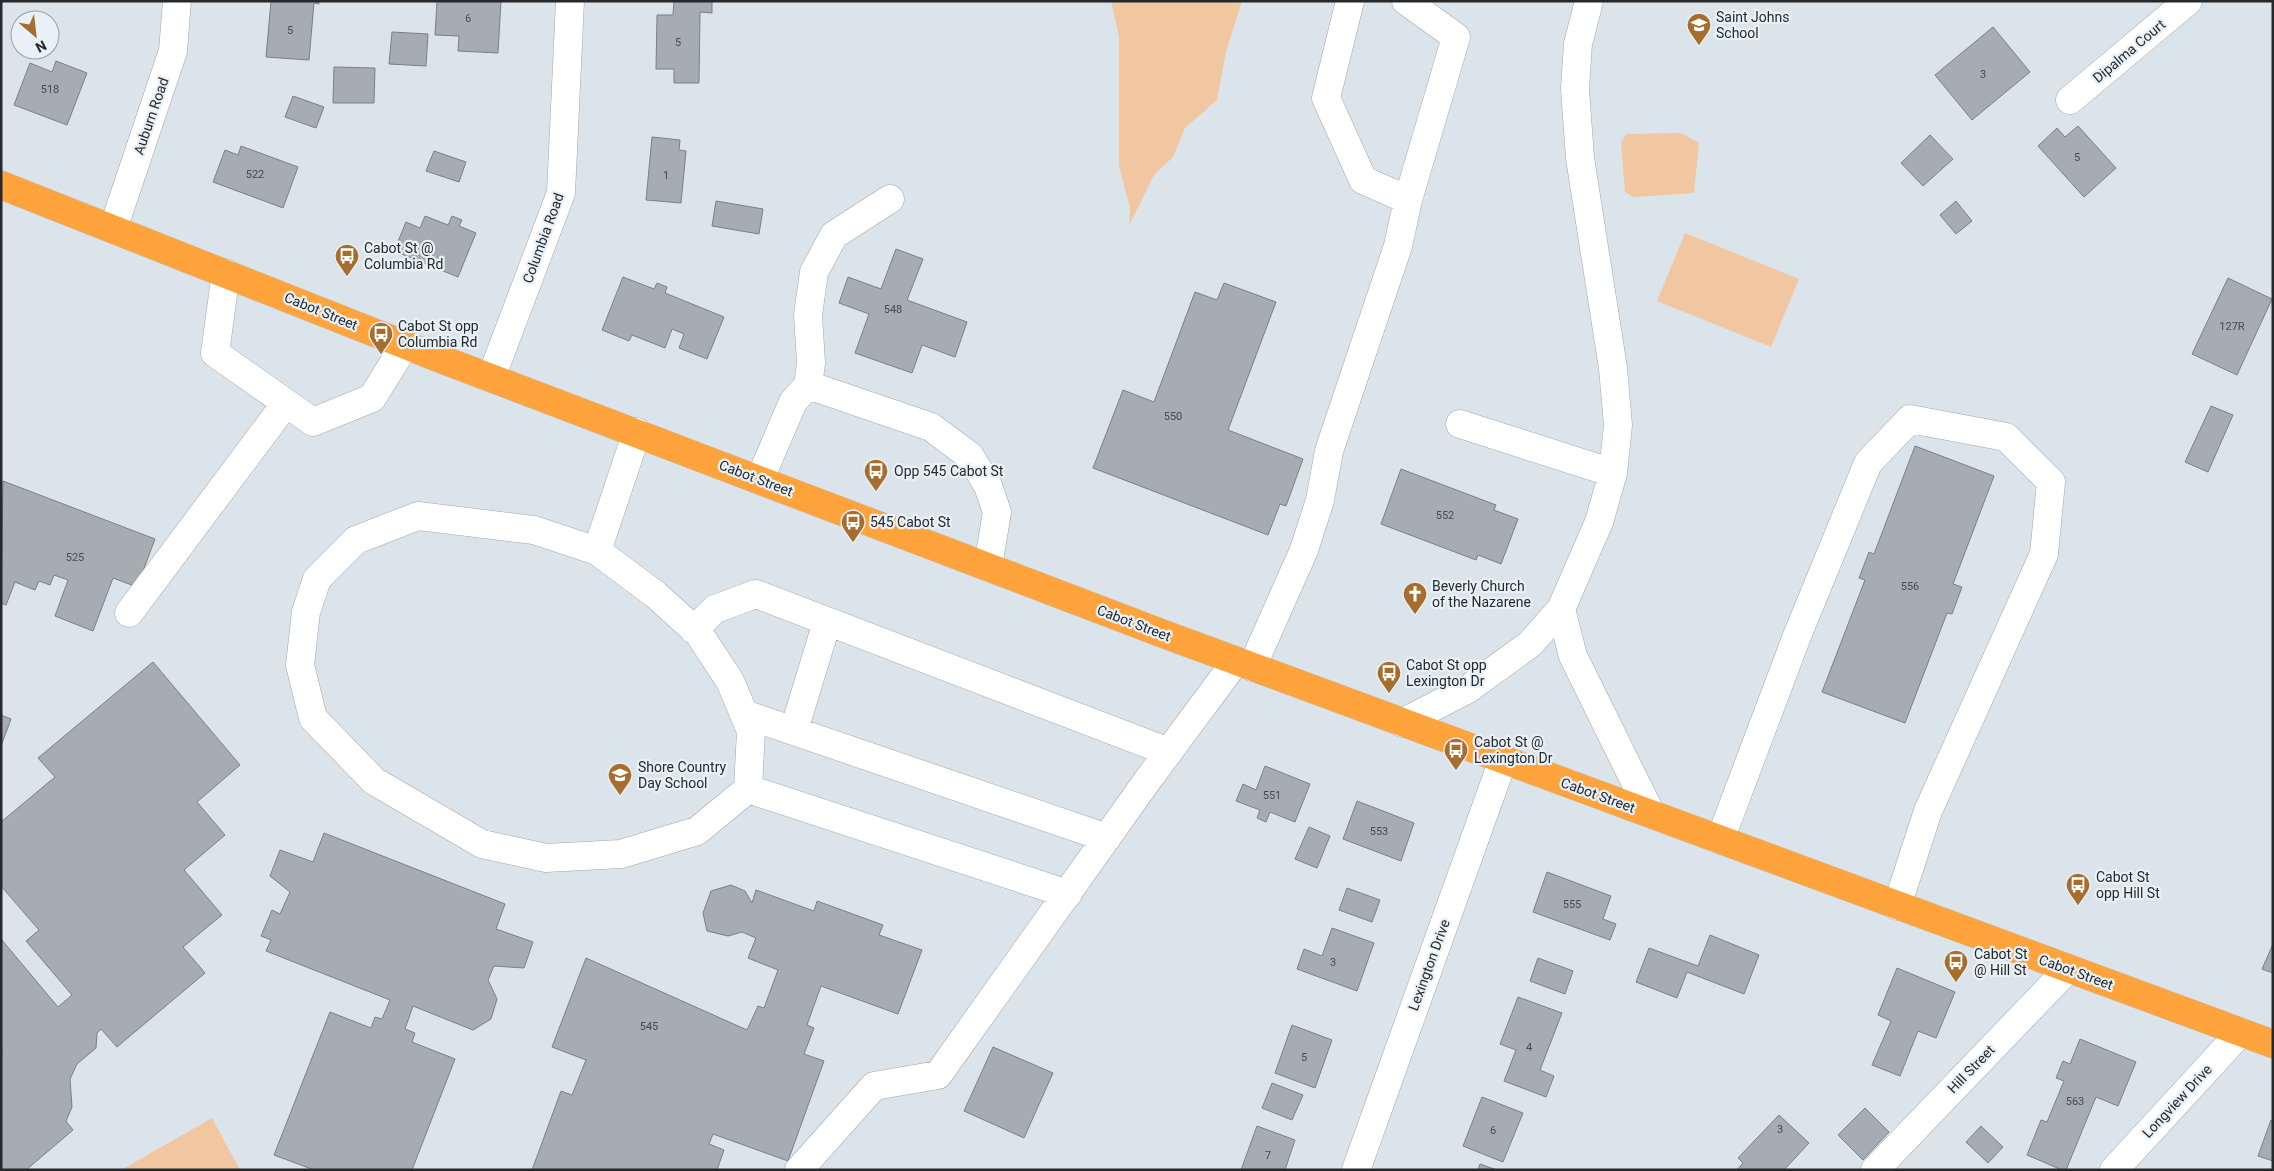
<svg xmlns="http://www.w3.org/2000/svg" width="2274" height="1171" font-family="Roboto,sans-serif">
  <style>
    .green { fill: #f0c7a0 }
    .building { fill: #a5adb3; stroke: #798086 }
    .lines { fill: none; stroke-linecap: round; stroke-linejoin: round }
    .minor-casing { stroke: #9fa7ad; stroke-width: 29 }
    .highway-casing { stroke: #c2c3c4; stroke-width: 29 }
    .minor { stroke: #fff; stroke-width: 28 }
    .highway { stroke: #ffa43c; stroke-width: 28 }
    .labels { text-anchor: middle; stroke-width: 4.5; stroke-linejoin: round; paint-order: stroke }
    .number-label { font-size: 11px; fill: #464a4d }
    .poi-label { font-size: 14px; fill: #26292b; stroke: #e9f1f8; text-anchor: start }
    .street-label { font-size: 14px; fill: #26292b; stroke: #e9f1f8 }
  </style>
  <rect width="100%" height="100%" fill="#dce4eb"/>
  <path class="green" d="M1111 1H1242L1226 52 1217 100 1185 128 1173 157 1154 175 1129 226 1130 208 1119 166V37Z
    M1681 133 1699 143 1694 193 1634 197 1625 192 1621 143 1626 134Z
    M1685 233 1799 279 1771 347 1657 301Z
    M212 1118 240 1170H121Z"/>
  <path class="building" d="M271 1H319V4L314 3 309 60 266 57Z
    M437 1H501L498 53 458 51 459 36 435 35Z
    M674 1H712V13L700 12 699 83H674V69H656L657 15H673Z
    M1993 27 2030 72 1972 120 1935 75Z
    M392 32 428 34 426 66 389 64Z
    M56 61 87 73 67 125 14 105 30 63 52 72Z
    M334 67 375 68 374 103H333Z
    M293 96 324 107 316 128 285 117Z
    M2078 126 2116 168 2084 197 2038 146 2057 128 2065 137Z
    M1930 135 1953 159 1923 186 1901 163Z
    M652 137 680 140 679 150 686 151 681 203 646 200Z
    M241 146 298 167 283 208 213 182 225 150 238 155Z
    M434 151 466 162 459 182 426 171Z
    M716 201 763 209 759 234 712 226Z
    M1956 201 1972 221 1956 234 1940 215Z
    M425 216 448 225 452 216 462 220 459 226 476 233 458 277 394 251 406 222 420 228Z
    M896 249 923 259 907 300 967 322 955 357 922 345 912 373 855 353 869 314 839 303 848 277 881 289Z
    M623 277 654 289 657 283 667 287 665 293 724 317 707 359 679 348 684 334 672 329 665 348 632 335 629 341 602 330Z
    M2228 278 2272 299 2237 375 2192 354Z
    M1224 283 1276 302 1228 430 1303 459 1286 506 1280 504 1268 535 1093 468 1123 390 1154 402 1195 292 1217 300Z
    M2211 406 2233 415 2208 472 2185 462Z
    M1915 446 1994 476 1953 584 1962 587 1952 614 1947 613 1905 723 1822 692 1865 580 1859 578 1869 552 1874 554Z
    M1401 469 1496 505 1494 510 1518 519 1501 564 1478 555 1476 560 1381 524Z
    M3 481 155 539 137 587 113 578 93 631 55 616 68 580 54 575 50 585 39 581 35 590 15 582 6 605 1 603Z
    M153 662 240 765 197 802 225 835 184 870 222 915 183 947 205 973 117 1047 101 1029 97 1033 96 1048 77 1064 70 1079 72 1107 66 1121 73 1130 26 1170H1V1056L3 1054 1 1051V939L58 1007 72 995 26 941 39 930 1 886V822L55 777 38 758Z
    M1 715 11 719 1 746Z
    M1265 766 1310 784 1295 822 1270 812 1266 822 1257 818 1260 810 1236 801 1243 784 1256 790Z
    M1357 801 1414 823 1401 861 1343 839Z
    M1309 827 1330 836 1317 868 1295 859Z
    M324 833 505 904 496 929 533 942 524 968 494 966 488 980 497 999 491 1019 473 1030 413 1006 405 1029 415 1033 412 1042 455 1059 412 1170H314L274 1155 330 1012 371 1028 375 1017 382 1019 390 1000 266 951 271 940 261 936 272 910 280 914 290 892 270 876 280 850 313 862Z
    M1547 872 1611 896 1603 919 1616 924 1610 940 1533 912Z
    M731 885 745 891 752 903 756 890 814 911 817 901 883 925 879 935 922 950 898 1014 821 986 807 1025 814 1028 804 1054 824 1061 788 1161 713 1134 709 1144 724 1150 717 1170H532L561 1091 572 1095 586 1060 552 1047 586 958 747 1030 758 1006 764 1008 778 970 748 958 756 938 742 932 728 936 707 931 703 913 711 891Z
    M1347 888 1380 900 1372 922 1339 910Z
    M1332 928 1374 943 1357 991 1297 969 1304 949 1322 956Z
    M1710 935 1759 955 1744 994 1687 972 1677 998 1636 982 1649 948 1698 966Z
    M2273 944V973L2262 969Z
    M1538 958 1573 971 1565 994 1530 981Z
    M1897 968 1955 992 1936 1038 1918 1031 1900 1076 1872 1065 1891 1021 1878 1015Z
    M1518 997 1562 1013 1540 1070 1554 1076 1546 1097 1504 1081 1516 1050 1500 1044Z
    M1292 1025 1332 1040 1315 1088 1275 1073Z
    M2080 1039 2136 1062 2118 1106 2096 1097 2066 1170H2062L2027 1155 2041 1120 2047 1122 2064 1081 2056 1078 2063 1061 2070 1064Z
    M993 1047 1053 1073 1024 1138 964 1111Z
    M1272 1083 1303 1095 1292 1120 1262 1108Z
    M1482 1097 1523 1113 1503 1162 1463 1146Z
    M1865 1108 1889 1132 1863 1160 1838 1135Z
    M1779 1115 1809 1143 1784 1170H1737L1743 1163 1738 1158Z
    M2271 1120 2273 1121V1161L2258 1156Z
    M1257 1126 1295 1140 1285 1170H1241Z
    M1981 1126 2003 1147 1988 1163 1966 1142Z
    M1480 1164 1497 1170H1478Z"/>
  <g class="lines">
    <defs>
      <path id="minor" d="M1350 1 1326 98 1363 180 1408 200
        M2070 100 2188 1
        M113 229 173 51 177 1
        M226 273 215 353 313 422 372 398 405 345
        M491 378 561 193 570 1
        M808 385 931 427 970 456 988 486 997 512 988 566
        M1460 424 1613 473
        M760 479 793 402 808 385 811 363 808 315 814 272 834 235 890 199
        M418 516 534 530 597 551 656 595 699 634 730 681 751 731 748 789 697 831 621 854 546 858 482 844 374 781 313 718 300 665 306 612 317 579 356 540Z
        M597 551 637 432
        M1561 609 1573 656 1651 814
        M129 613 286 403
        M694 630 715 609 756 594 1169 752
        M1252 667 1304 550 1320 500 1329 451 1398 246 1408 200 1456 37 1406 1
        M744 714 1107 838
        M1402 723 1468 689 1530 644 1561 609 1599 522 1613 473 1618 425 1613 368 1580 158 1575 89 1578 44 1589 1
        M794 730 827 622
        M748 789 1068 894
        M1720 840 1797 636 1868 463 1910 419 2006 437 2051 482 2044 554 1928 811 1897 906
        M799 1170 874 1086 938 1075 1147 781 1236 661
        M1356 1170 1503 760
        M1875 1170 2068 969
        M2114 1170 2241 1032"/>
      <path id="highway" d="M1 185 446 361 1161 633 2273 1044"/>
    </defs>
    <use href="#minor" class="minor-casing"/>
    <use href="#highway" class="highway-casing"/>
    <use href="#minor" class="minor"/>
    <use href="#highway" class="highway"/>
  </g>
  <defs>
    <symbol id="school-pin" viewBox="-11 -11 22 30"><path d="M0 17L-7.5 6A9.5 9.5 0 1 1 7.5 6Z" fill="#a76d2d" stroke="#e9f1f8"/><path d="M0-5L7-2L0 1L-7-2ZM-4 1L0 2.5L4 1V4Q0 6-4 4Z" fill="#fff"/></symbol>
    <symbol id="bus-pin" viewBox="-11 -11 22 30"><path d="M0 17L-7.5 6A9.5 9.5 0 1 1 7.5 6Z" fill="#a76d2d" stroke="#e9f1f8"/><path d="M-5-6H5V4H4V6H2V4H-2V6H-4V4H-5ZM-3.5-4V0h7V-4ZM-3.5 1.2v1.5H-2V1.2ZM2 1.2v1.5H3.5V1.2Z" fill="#fff"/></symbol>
    <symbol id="church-pin" viewBox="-11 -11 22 30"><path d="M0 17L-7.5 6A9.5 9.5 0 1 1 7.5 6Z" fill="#a76d2d" stroke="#e9f1f8"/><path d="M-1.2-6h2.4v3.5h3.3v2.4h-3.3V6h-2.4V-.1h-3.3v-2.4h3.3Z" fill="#fff"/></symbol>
  </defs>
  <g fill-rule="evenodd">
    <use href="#school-pin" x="1685" y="11" width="28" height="38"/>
    <use href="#bus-pin" x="333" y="242" width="28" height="38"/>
    <use href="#bus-pin" x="367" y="320" width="28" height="38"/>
    <use href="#bus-pin" x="862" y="457" width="28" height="38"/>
    <use href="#bus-pin" x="839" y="508" width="28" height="38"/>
    <use href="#church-pin" x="1401" y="580" width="28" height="38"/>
    <use href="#bus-pin" x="1375" y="659" width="28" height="38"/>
    <use href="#bus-pin" x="1442" y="736" width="28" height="38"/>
    <use href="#school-pin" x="606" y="761" width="28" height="38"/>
    <use href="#bus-pin" x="2064" y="871" width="28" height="38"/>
    <use href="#bus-pin" x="1942" y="948" width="28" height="38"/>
  </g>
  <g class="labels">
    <g class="number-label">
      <text x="468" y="22">6</text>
      <text x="290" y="34">5</text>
      <text x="678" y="46">5</text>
      <text x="1983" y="78">3</text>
      <text x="50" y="93">518</text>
      <text x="2077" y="161">5</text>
      <text x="255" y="178">522</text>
      <text x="666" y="179">1</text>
      <text x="893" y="313">548</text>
      <text x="2232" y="330">127R</text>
      <text x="1173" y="420">550</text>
      <text x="1445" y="519">552</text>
      <text x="75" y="561">525</text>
      <text x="1910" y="590">556</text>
      <text x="1272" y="799">551</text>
      <text x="1379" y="835">553</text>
      <text x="1572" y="908">555</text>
      <text x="1333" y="966">3</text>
      <text x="649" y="1030">545</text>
      <text x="1529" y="1051">4</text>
      <text x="1304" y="1061">5</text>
      <text x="2075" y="1105">563</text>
      <text x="1780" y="1133">3</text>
      <text x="1493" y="1134">6</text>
      <text x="1268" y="1159">7</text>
    </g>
    <g class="poi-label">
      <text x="1716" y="22">Saint Johns<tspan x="1716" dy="16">School</tspan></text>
      <text x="364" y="253">Cabot St @<tspan x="364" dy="16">Columbia Rd</tspan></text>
      <text x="398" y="331">Cabot St opp<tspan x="398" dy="16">Columbia Rd</tspan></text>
      <text x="894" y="476">Opp 545 Cabot St</text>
      <text x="870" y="527">545 Cabot St</text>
      <text x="1432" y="591">Beverly Church<tspan x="1432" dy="16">of the Nazarene</tspan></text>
      <text x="1406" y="670">Cabot St opp<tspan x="1406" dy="16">Lexington Dr</tspan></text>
      <text x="1474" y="747">Cabot St @<tspan x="1474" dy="16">Lexington Dr</tspan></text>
      <text x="638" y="772">Shore Country<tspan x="638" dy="16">Day School</tspan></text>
      <text x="2096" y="882">Cabot St<tspan x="2096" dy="16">opp Hill St</tspan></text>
      <text x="1974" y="959">Cabot St<tspan x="1974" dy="16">@ Hill St</tspan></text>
    </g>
    <g class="street-label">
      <text transform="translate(2129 51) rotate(-40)" y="5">Dipalma Court</text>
      <text transform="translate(151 116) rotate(-71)" y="5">Auburn Road</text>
      <text transform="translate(543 238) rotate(-70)" y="5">Columbia Road</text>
      <text transform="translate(321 311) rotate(22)" y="5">Cabot Street</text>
      <text transform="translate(756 478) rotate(21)" y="5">Cabot Street</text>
      <text transform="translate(1134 623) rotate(21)" y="5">Cabot Street</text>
      <text transform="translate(1598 795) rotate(20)" y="5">Cabot Street</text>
      <text transform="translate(1429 965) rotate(-70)" y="5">Lexington Drive</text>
      <text transform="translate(2076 972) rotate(20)" y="5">Cabot Street</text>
      <text transform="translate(1971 1069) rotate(-46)" y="5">Hill Street</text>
      <text transform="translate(2177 1101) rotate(-47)" y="5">Longview Drive</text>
    </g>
  </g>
  <rect width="2274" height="1171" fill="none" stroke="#26292b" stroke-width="5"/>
  <g transform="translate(35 35) rotate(152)"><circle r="24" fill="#e9f1f8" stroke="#9ba1a6"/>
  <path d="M0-4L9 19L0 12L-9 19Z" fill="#a76d2d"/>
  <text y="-8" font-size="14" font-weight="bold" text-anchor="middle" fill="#26292b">N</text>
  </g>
</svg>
